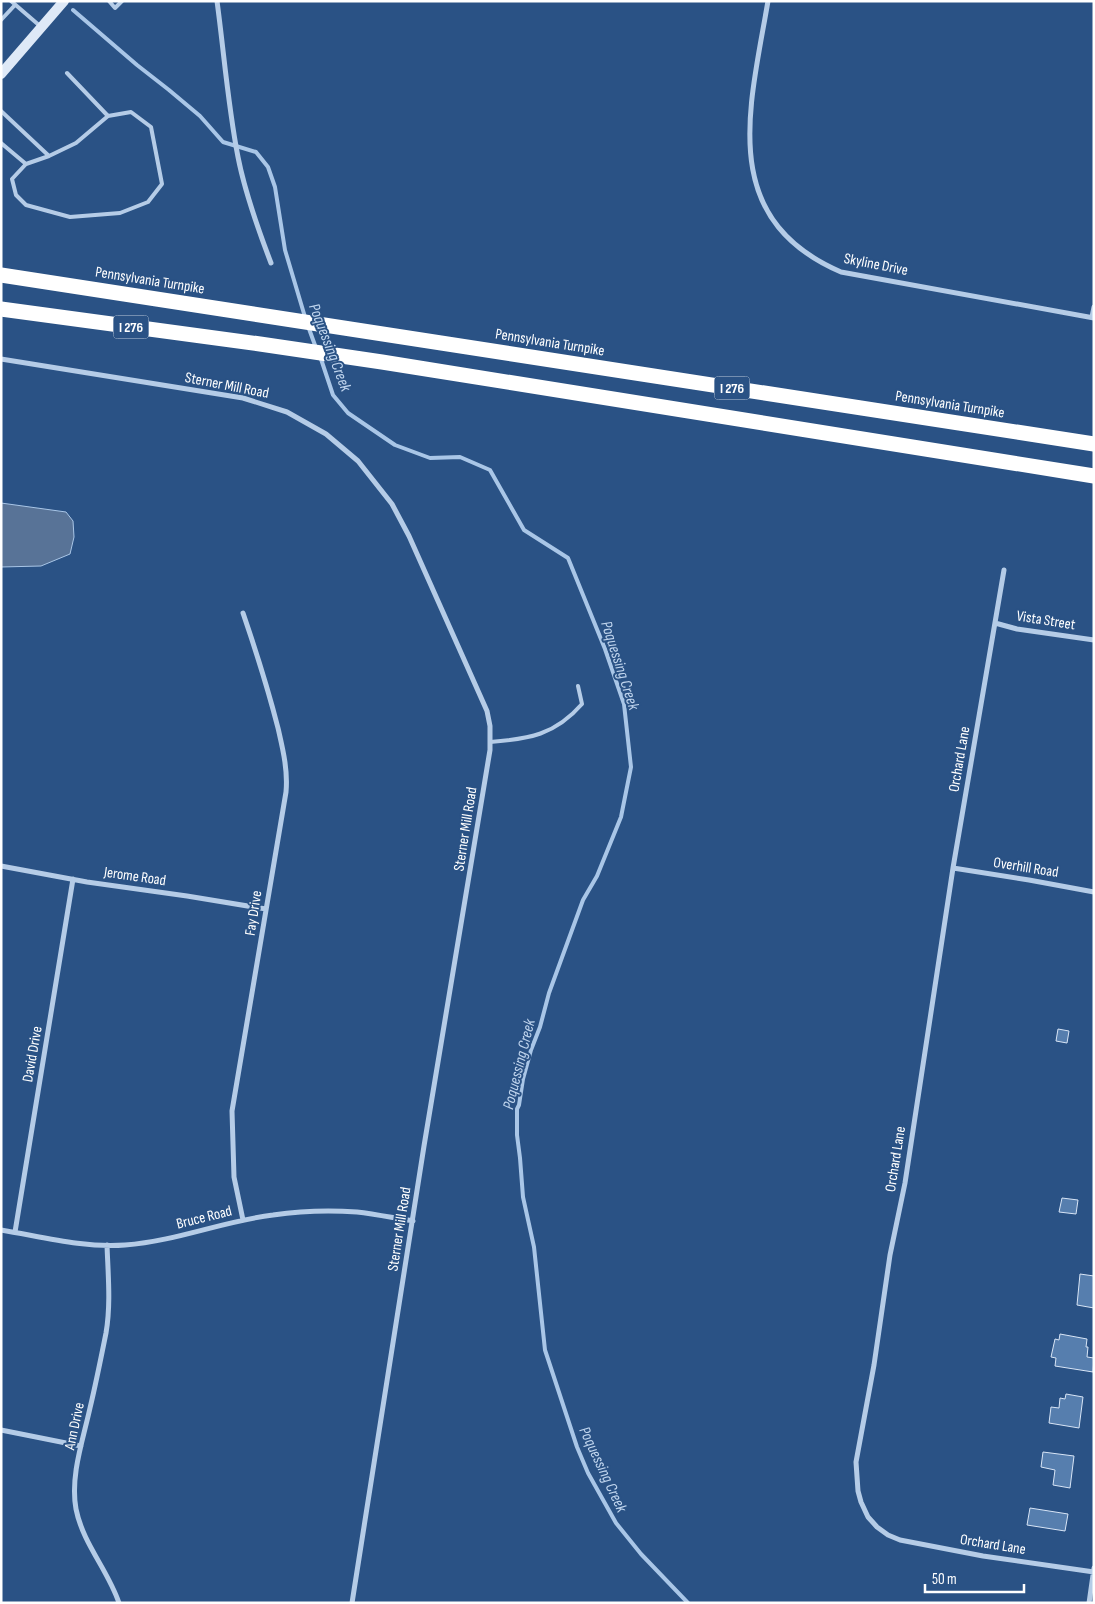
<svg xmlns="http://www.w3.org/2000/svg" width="1095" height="1604" font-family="'Sofia Sans Condensed',sans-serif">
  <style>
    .water { fill: #587397; stroke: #a9c6e7 }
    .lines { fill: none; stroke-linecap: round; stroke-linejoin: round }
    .stream { stroke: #a9c6e7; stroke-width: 4 }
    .building { fill: #567eae; stroke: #d8e5f6 }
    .service { stroke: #b5cce7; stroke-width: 4 }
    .minor { stroke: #b5cce7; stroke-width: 5 }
    .secondary { stroke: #dee9f7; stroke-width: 10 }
    .motorway { stroke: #fff; stroke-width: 15 }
    .labels { text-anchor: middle; stroke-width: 4; stroke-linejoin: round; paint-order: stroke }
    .shield { fill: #2a5285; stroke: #bfcbda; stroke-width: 1 }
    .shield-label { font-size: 14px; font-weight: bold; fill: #fff }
    .street-label { font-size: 15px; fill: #fff; stroke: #2a5285 }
    .water-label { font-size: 16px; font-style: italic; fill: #c0d5ee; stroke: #2a5285 }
  </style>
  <rect width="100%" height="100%" fill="#2a5285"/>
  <path class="water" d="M1 503 66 512 73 521 74 537 70 554 41 566 1 567Z"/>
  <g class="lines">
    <path class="stream" d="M73 10 137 65 169 90 200 116 223 142 256 152 268 167 275 187 285 250 305 317
      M308 326 316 348
      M320 356 333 395 348 413 395 445 430 458 460 457 490 470 524 530 568 558 605 649 624 704 631 767 621 817 597 876 583 900 549 993 540 1027 531 1050 523 1079 519 1105 517 1109V1135L520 1158 523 1197 534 1247 545 1350 577 1447 588 1473 616 1523 641 1554 688 1603"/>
  </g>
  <path class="building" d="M1058 1029 1069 1031 1067 1043 1056 1041Z
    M1062 1198 1078 1200 1076 1214 1059 1212Z
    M1080 1274 1094 1276V1308L1077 1305Z
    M1060 1334 1087 1339 1086 1347H1088L1087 1357 1094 1358 1093 1372 1055 1366 1056 1358 1051 1357 1055 1339 1059 1340Z
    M1066 1394 1083 1397 1079 1428 1049 1423 1051 1407 1059 1408 1060 1398 1065 1399Z
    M1043 1452 1074 1456 1070 1488 1053 1485 1055 1470 1041 1467Z
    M1030 1508 1068 1514 1065 1531 1027 1525Z"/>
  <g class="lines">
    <path class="service" d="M11 1 40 26
      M109 1 115 8 122 1
      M1 20 15 5
      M67 73 108 116
      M1 111 49 156 76 143 108 116 131 112 151 127 162 184 148 202 120 213 70 217 26 205 16 195 12 179 26 164 1 143
      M26 164 49 156
      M490 742C529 739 555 735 582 704L578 686"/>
    <path class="minor" d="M217 1C224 53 228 106 238 157 245 193 258 229 271 263
      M768 1C750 107 716 218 841 272L1094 318
      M1092 317 1094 307
      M1 359 243 398 287 412 326 434 358 461 392 504 409 536 487 711 490 726V750L424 1146 352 1603
      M1004 570 953 868 905 1183 890 1255 874 1365 856 1462 858 1491 861 1502 868 1517 877 1527 888 1535 900 1540 983 1556 1094 1572
      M243 613C256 651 268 689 278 728 283 750 288 770 286 792L232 1111 234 1177 243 1220
      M995 623 1017 629 1094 640
      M1 866 87 882 187 896 266 909
      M953 868 1029 880 1094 892
      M1 1230C43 1237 83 1248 125 1245 177 1241 223 1221 273 1215 300 1211 330 1210 357 1212 375 1214 394 1218 413 1221
      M15 1232 73 879
      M107 1245C108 1274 111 1304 106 1333 101 1358 96 1383 90 1408 83 1440 70 1476 76 1509 83 1544 108 1570 119 1603
      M1 1430 81 1446
      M1089 1603 1094 1568"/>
    <path class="secondary" d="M1 74 64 1"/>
    <path class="motorway" d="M1 275 1094 444
      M1 309 260 344 382 362 1094 476"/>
  </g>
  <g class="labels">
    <g class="shield">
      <rect x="113.5" y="315.5" width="35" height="23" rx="4"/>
      <rect x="714.5" y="376.5" width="35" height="23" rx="4"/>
    </g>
    <g class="shield-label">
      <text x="131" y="332">I 276</text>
      <text x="732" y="393">I 276</text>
    </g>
    <g class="street-label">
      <text transform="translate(876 264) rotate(11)" y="5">Skyline Drive</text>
      <text transform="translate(150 280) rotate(9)" y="5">Pennsylvania Turnpike</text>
      <text transform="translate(550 342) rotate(9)" y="5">Pennsylvania Turnpike</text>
      <text transform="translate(227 385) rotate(11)" y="5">Sterner Mill Road</text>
      <text transform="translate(950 404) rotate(9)" y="5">Pennsylvania Turnpike</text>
      <text transform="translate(1046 620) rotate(9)" y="5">Vista Street</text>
      <text transform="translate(959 759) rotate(-80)" y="5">Orchard Lane</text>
      <text transform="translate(465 829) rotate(-81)" y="5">Sterner Mill Road</text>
      <text transform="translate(1026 867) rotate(9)" y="5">Overhill Road</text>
      <text transform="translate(135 876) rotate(8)" y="5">Jerome Road</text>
      <text transform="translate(253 913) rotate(-81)" y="5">Fay Drive</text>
      <text transform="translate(32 1054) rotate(-80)" y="5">David Drive</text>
      <text transform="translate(895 1159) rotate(-81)" y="5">Orchard Lane</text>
      <text transform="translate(204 1217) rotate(-14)" y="5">Bruce Road</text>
      <text transform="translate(399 1229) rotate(-81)" y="5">Sterner Mill Road</text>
      <text transform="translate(74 1426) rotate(-78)" y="5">Ann Drive</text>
      <text transform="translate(993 1544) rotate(9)" y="5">Orchard Lane</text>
    </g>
    <g class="water-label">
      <text transform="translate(331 347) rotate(69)" y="6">Poquessing Creek</text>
      <text transform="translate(621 665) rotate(72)" y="6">Poquessing Creek</text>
      <text transform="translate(518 1064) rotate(-76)" y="6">Poquessing Creek</text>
      <text transform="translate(604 1469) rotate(65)" y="6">Poquessing Creek</text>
    </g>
  </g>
  <rect width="1095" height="1604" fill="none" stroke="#ffffff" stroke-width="5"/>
  <path d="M925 1584v8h99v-8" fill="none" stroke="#ffffff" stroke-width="2.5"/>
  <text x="932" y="1584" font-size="15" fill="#ffffff" stroke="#2a5285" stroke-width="4" paint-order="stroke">50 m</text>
</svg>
